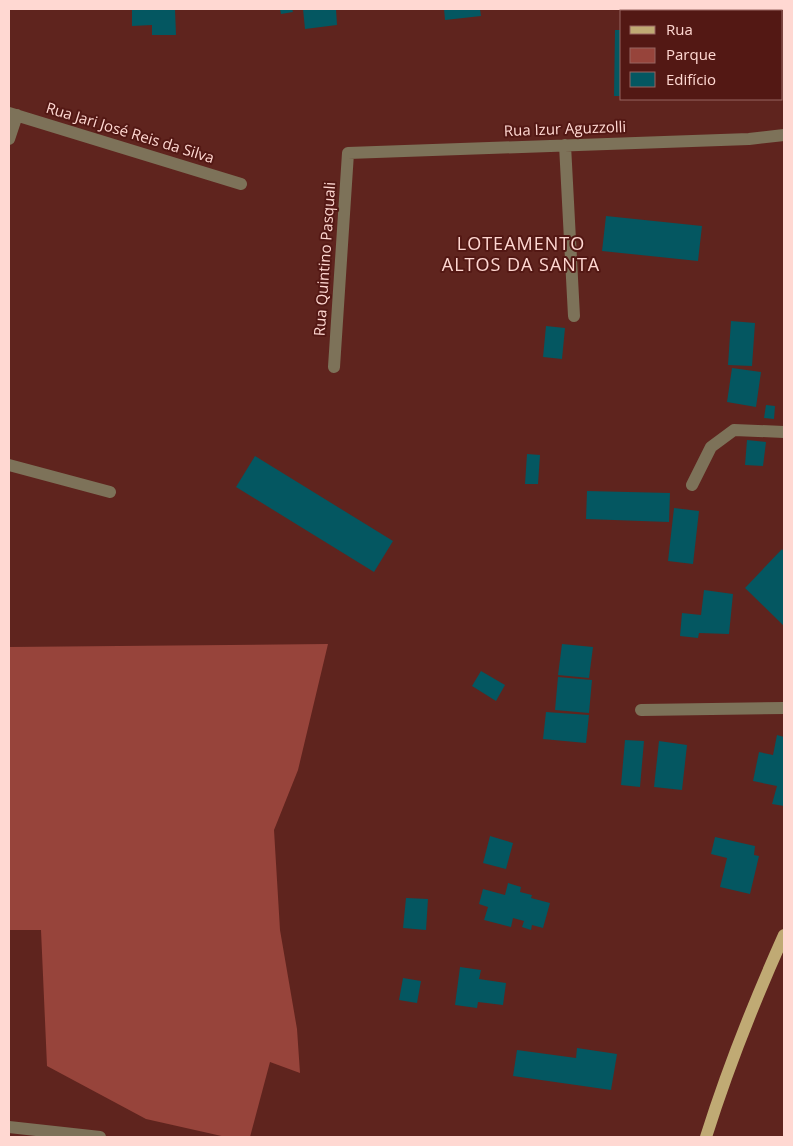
<svg xmlns="http://www.w3.org/2000/svg" width="793" height="1146" font-family="'Open Sans',sans-serif">
  <style>
    .green { fill: #97443b }
    .building { fill: #045761 }
    .lines { fill: none; stroke-linecap: round; stroke-linejoin: round }
    .minor { stroke: #7d7259; stroke-width: 12 }
    .major { stroke: #c0aa74; stroke-width: 12 }
    .labels { text-anchor: middle; stroke-width: 4; stroke-linejoin: round; paint-order: stroke }
    .street-label { font-size: 15px; fill: #ffd8d2; stroke: #531814 }
    .quarter-label { font-size: 18px; letter-spacing: 1px; fill: #ffd8d2; stroke: #531814 }
  </style>
  <rect width="100%" height="100%" fill="#5f241e"/>
  <path class="green" d="M328 644 298 770 274 830 280 930 297 1029 300 1073 270 1062 250 1137H226L146 1119 47 1066 41 930H9V647Z"/>
  <path class="building" d="M132 9H175L176 35H152V25L132 26Z
    M280 9H292L293 12 281 14Z
    M303 9H336L337 25 305 29Z
    M444 9H480L481 16 445 20Z
    M615 30H622V96H614Z
    M606 216 702 226 698 261 602 251Z
    M731 321 755 323 752 366 728 365Z
    M546 326 565 328 562 359 543 357Z
    M732 368 761 372 756 407 727 402Z
    M766 405 775 406 774 419 764 418Z
    M747 440 766 442 763 466 745 465Z
    M527 454 540 455 538 484H525Z
    M255 456 393 541 374 572 236 487Z
    M587 491 670 493 669 522 586 519Z
    M674 508 699 511 693 564 668 561Z
    M782 549 784 552V626L745 588Z
    M704 590 733 594 729 634 699 633 698 638 680 636 682 613 701 615Z
    M562 644 593 647 589 678 558 675Z
    M481 671 505 685 496 701 472 686Z
    M558 677 592 680 589 713 555 710Z
    M546 712 589 715 586 743 543 739Z
    M777 735 784 737V806L772 804 777 786 753 781 759 752 773 755Z
    M625 740 644 741 640 787 621 785Z
    M659 741 687 745 682 790 654 787Z
    M490 836 513 843 506 869 483 863Z
    M715 837 755 846 754 855 759 856 750 894 720 887 727 858 711 854Z
    M508 883 521 887 520 892 532 895 531 898 550 903 543 928 532 925 531 930 522 927 524 921 513 918 511 927 484 920 488 907 479 904 483 889 505 895Z
    M406 898 428 899 426 930 403 928Z
    M460 967 481 970 479 979 506 983 503 1005 478 1002 477 1008 455 1005Z
    M403 978 421 981 417 1003 399 1000Z
    M577 1048 617 1054 611 1090 513 1076 517 1050 576 1058Z"/>
  <g class="lines">
    <path class="minor" d="M9 113 241 184
      M9 139 17 115
      M565 145 574 316
      M334 367 348 153 749 139 784 135
      M9 465 110 492
      M692 485 711 447 734 430 784 432
      M641 710 784 708
      M9 1127 100 1137"/>
    <path class="major" d="M706 1137C728 1067 754 1002 784 935"/>
  </g>
  <g class="labels">
    <g class="street-label">
      <text transform="translate(565 129) rotate(-2)" y="5">Rua Izur Aguzzolli</text>
      <text transform="translate(130 133) rotate(17)" y="5">Rua Jari José Reis da Silva</text>
      <text transform="translate(325 259) rotate(-86)" y="5">Rua Quintino Pasquali</text>
    </g>
    <g class="quarter-label">
      <text x="521" y="250">LOTEAMENTO<tspan x="521" dy="21">ALTOS DA SANTA</tspan></text>
    </g>
  </g>
  <rect width="793" height="1146" fill="none" stroke="#ffd8d2" stroke-width="20"/>
  <rect x="620" y="10" width="162" height="90" fill="#531814" stroke="#986560"/>
  <rect x="630" y="26" width="25" height="8" fill="#c0aa74" stroke="#986560"/>
  <text x="666" y="35" font-size="15" fill="#ffd8d2">Rua</text>
  <rect x="630" y="48" width="25" height="15" fill="#97443b" stroke="#986560"/>
  <text x="666" y="60" font-size="15" fill="#ffd8d2">Parque</text>
  <rect x="630" y="72" width="25" height="15" fill="#045761" stroke="#986560"/>
  <text x="666" y="85" font-size="15" fill="#ffd8d2">Edifício</text>
</svg>
